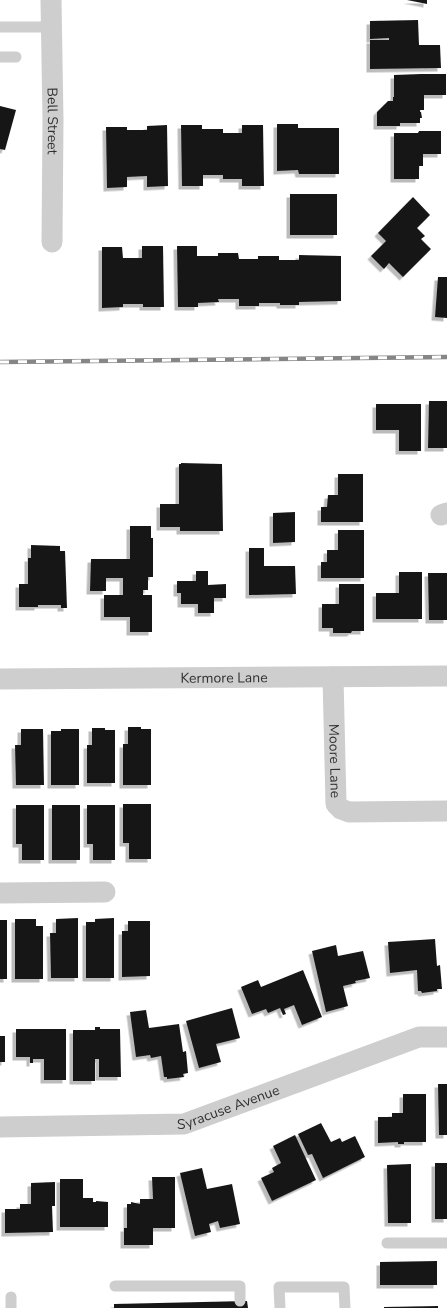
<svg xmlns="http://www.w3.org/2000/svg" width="447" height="1308" font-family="'Nunito Sans',sans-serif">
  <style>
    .building { fill: #181818; filter: url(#shadow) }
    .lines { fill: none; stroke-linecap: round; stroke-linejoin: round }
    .lane { stroke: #cecece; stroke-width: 11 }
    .street { stroke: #cecece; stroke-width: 21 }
    .rail-casing { stroke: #868686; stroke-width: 4.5 }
    .rail { stroke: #fff; stroke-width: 3; stroke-dasharray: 9; stroke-linecap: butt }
    .labels { text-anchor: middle; stroke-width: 4; stroke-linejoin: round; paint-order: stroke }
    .street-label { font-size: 14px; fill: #313131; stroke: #fff }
  </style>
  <defs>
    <filter id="shadow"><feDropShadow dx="-3.5" dy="3.5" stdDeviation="0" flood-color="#0004"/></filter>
  </defs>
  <rect width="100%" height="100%" fill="#fff"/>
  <path class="building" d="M407 0H427V4Z
    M418 20 419 45H440L441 68 370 69V40H389V38L370 39V21Z
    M421 74H446V95H424V110H420V112H421L422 118H420V123H400V126H377V112L388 101H393V97H394V75Z
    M0 106 16 110 5 150 0 149Z
    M277 124H298V128H339V174H299L298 170 277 171Z
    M167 125 168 186 147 187V176L127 177V187L107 188 106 127H127V130H147V126Z
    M181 125H202V129H223V133H242V125H263L264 186H242V179H223V175H203V186H182Z
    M419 131H441V154H423V166H419V179H394V133H418Z
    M290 194H337V235H290Z
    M413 197 430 215 417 228 425 236 421 239 431 249 403 277 389 263 384 269 371 256 386 241 378 233Z
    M142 246H163L164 307H143V304H123V307L102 308V247H122L123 258H142Z
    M177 246H197V256H218V253H238L239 259H258V256H279V260H299V255L341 256V301L299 302V305H280V303H259V306H239V299H218L219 302 198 303V307H178Z
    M438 277H447V318L435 317Z
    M429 401H447V448H428Z
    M376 404H421V451H399V430H376Z
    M181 463 222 464 223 531H180V527H160V504H179V464H181Z
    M338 474H363V522H321V507H327L328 495H338Z
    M295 512V542L273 543V513Z
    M130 526H151V538H153V577H148V590H143V595H152V632H130V617H104V595H123V578H106V591H90L91 559H130Z
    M338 530H364V578H321V562H327V550H338Z
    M31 545 60 546V551H65L67 608H61V605H38V607H19V584H28V558H31Z
    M249 548H264V566H295L296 594 249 595Z
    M196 571H208V585L226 584V598H214V613H198V604H181V593H177V581H196Z
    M399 572H422V619H376V593H399Z
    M428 573H447V620H429Z
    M339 584H364V631H352L351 633H333V628H322V604H339Z
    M128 727H141V729H151V785H123V744H128Z
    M92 728H105V730H115V783H87V745H92Z
    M21 729H43L44 785H16L15 745H21Z
    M61 729H79V785H51V731H61Z
    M123 804H151V859H129V843H123Z
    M16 805H44V860H22V844H16Z
    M52 805H80V860H52Z
    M87 805H115V860H93V844H87Z
    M78 918V978H51L50 933H56V919Z
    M114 918V978H86V922H95V919Z
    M15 919H36V926H43V979H15Z
    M0 920H7V979H0Z
    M128 921H150V976L122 977V931H128Z
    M435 939 437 966 440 965 442 989H437V991L422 993 421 991H418L417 970 390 973 388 942Z
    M336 945 338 956 363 951 370 978 355 981 356 983 343 986 348 1006 326 1012 312 951Z
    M303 970 322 1017 302 1025 294 1005 284 1009 286 1014 283 1015 280 1008 268 1013 266 1009 252 1014 241 987 258 980 261 987Z
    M232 1008 240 1038 216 1044 221 1062 199 1068 186 1021Z
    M146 1010 149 1028 179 1024 183 1052 186 1051 188 1073 183 1074 184 1077 167 1079V1077H164L161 1056 151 1058 150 1055 136 1057 130 1012Z
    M95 1027H100V1029H120L121 1077H99V1059H95V1081H73V1030H95Z
    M16 1029H66V1080H44V1059H33V1063H30V1057H16Z
    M0 1036H5V1062H0Z
    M438 1084H447V1135H439Z
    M403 1094H426V1142H404V1144H398V1142L378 1143V1117H392V1113H403Z
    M321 1123 331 1142 340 1138 342 1142 355 1136 365 1157 323 1178 312 1154 308 1155 298 1134Z
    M295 1135 316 1180 272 1201 261 1178 274 1172 272 1168 281 1163 273 1146Z
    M435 1163H447V1219H435Z
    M411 1164V1223H388L387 1165Z
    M202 1168 207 1189 232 1184 240 1224 220 1228 218 1221 209 1224 211 1232 195 1236 180 1173Z
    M152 1177H175V1228H153V1245H124V1228H127V1204H131V1202L140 1204V1199H153Z
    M60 1179H83V1198H93V1202H96V1201L108 1202V1227H60Z
    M55 1182V1206H52L53 1232 5 1233V1209H20V1204H31V1183Z
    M437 1261V1285H380V1262Z
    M247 1301 248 1308H114V1304Z
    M438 1306V1308H384V1307Z"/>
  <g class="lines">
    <path class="lane" d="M0 27H52
      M0 57H16
      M387 1243H447
      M115 1286H240V1301
      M11 1297V1308
      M280 1308 279 1287H344L345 1308"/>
    <g class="street">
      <path id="s1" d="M51 0 53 120 52 242"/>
      <path d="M441 515 447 513"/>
      <path id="s2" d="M333 677 336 804 341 809 349 812 447 811"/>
      <path id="s3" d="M0 679 447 676"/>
      <path d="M0 893 105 892"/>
      <path id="s4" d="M0 1127 184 1124 419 1037H447"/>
    </g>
    <defs>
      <path id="rail" d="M0 362 447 357"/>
    </defs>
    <use href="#rail" class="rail-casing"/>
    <use href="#rail" class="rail"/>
  </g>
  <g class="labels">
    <g class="street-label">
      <text dy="5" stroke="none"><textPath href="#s1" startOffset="121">Bell Street</textPath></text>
      <text dy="5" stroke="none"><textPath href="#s3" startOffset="224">Kermore Lane</textPath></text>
      <text dy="5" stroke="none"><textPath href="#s2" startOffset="84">Moore Lane</textPath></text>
      <text dy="5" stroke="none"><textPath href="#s4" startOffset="231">Syracuse Avenue</textPath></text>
    </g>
  </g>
</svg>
